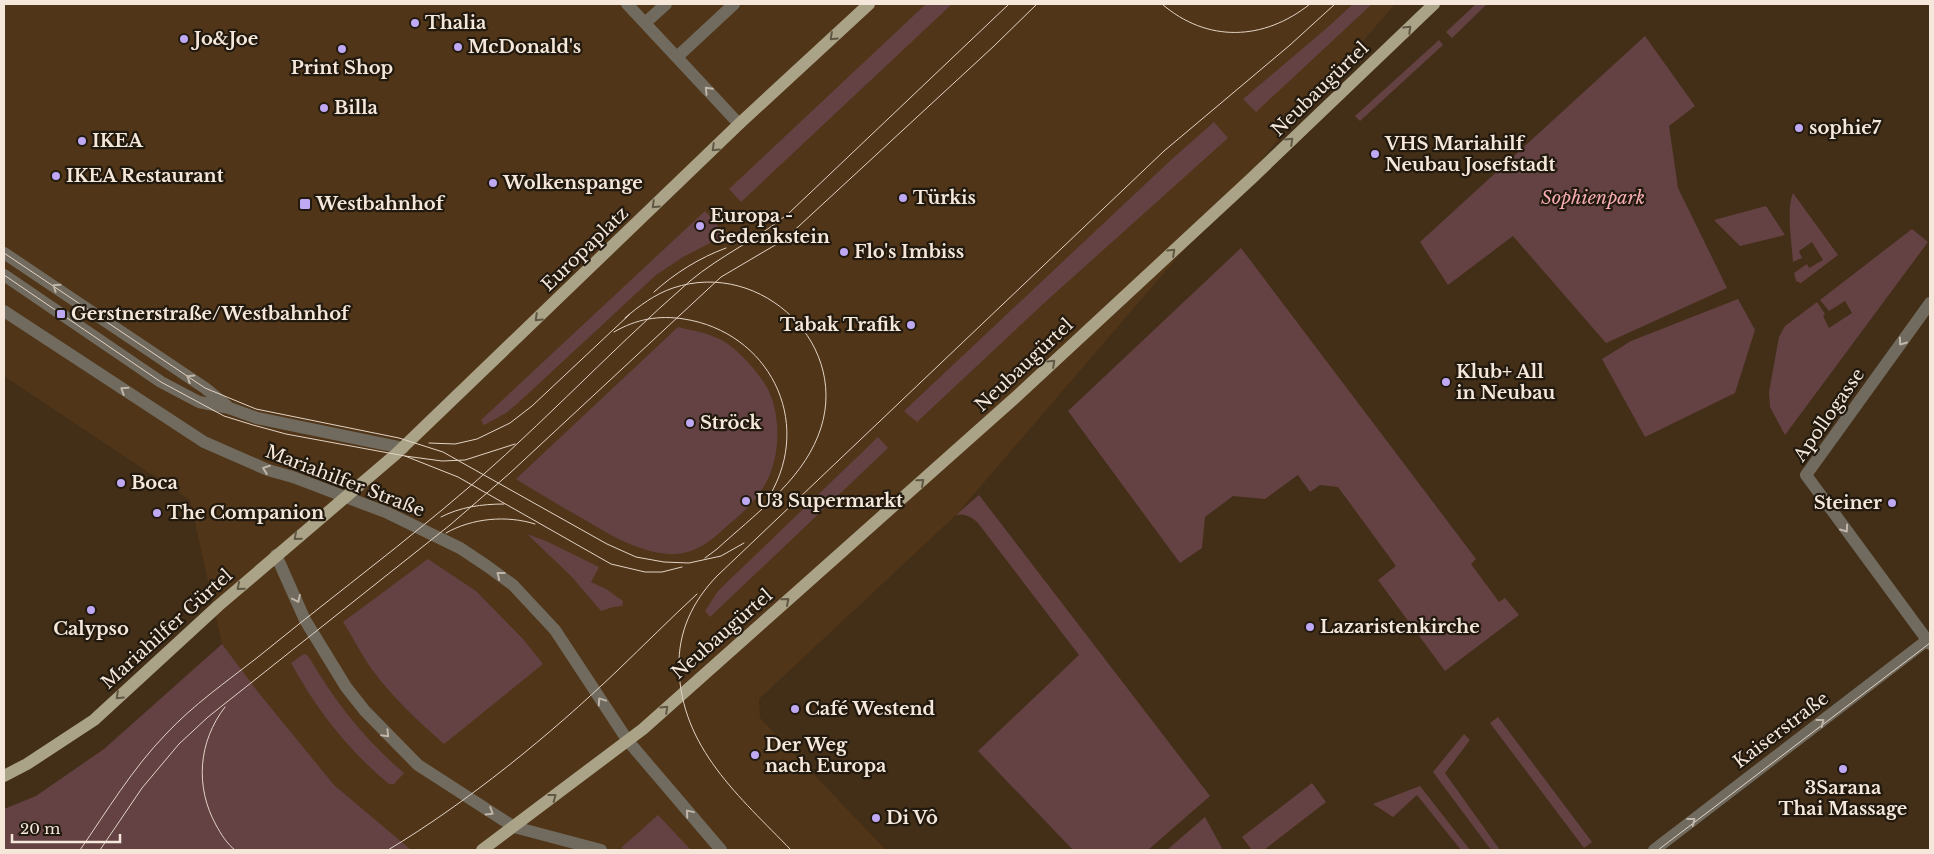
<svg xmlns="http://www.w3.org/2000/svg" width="1934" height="854" font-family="'Libre Baskerville',serif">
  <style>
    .built { fill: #503518 }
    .green { fill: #644244 }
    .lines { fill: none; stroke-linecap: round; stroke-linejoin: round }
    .minor { stroke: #706b5e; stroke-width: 12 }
    .major { stroke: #aba387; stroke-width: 12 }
    .tram { stroke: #e2d3c5; stroke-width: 1 }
    .oneway { stroke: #605745 }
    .oneway2 { stroke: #c0b5a8 }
    .poi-dot { fill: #bfa9f4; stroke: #22190f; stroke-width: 2 }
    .labels { text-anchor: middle; stroke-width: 4.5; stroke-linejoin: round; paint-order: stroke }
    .poi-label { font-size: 18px; font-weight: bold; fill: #f5e7d9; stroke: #22190f; text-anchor: start }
    .street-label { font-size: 18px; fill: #f5e7d9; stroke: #22190f }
    .park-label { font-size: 18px; font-style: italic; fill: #f7adb2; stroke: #22190f }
  </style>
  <rect width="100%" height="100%" fill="#432e17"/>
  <path class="built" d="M4 4H1395L956 515 759 699 760 718 886 850H366L222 644 190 500 4 376Z"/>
  <path class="green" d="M926 4H952L741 202 729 189Z
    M1353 4H1372L1256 112 1243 99 1328 27Z
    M1476 4H1487L1452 38 1446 32Z
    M1645 36 1695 106 1669 126 1678 188 1727 288 1606 343 1513 236 1448 285 1420 242Z
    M1439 40 1443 45 1360 121 1355 116Z
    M1214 122 1228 138 1043 304 917 422 904 411 1172 159Z
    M1793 193 1838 255 1801 283 1796 281 1794 273 1807 264 1809 268 1823 260 1812 242 1799 251 1802 258 1793 262C1792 244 1786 210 1793 193Z
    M1766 206 1785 235 1740 246 1714 220Z
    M705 211 726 235 683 257 656 275 518 403 506 413 484 425 481 420Z
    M1912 229 1928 242 1785 435 1770 407 1769 392 1779 337 1785 326 1817 302 1825 314 1823 316 1829 328 1852 313 1845 301 1829 311 1820 300Z
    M1241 248 1476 559 1471 564 1499 602 1505 598 1519 615 1445 671 1378 580 1396 566 1338 487 1320 485 1310 492 1298 475 1265 499 1233 496 1205 517 1202 548 1180 563 1068 411Z
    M1738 299 1755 330 1735 393 1645 437 1602 359 1631 341Z
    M678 327C695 331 714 334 728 344 744 356 764 378 771 396 782 426 779 465 761 491 753 504 739 516 727 526 710 542 692 556 668 554 634 551 606 532 578 516 557 504 537 492 516 479Z
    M878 437 888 448 710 617 705 611 718 591Z
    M979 495 1210 796 1148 850H1073L978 751 1079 655 978 523C972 517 965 513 956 515Z
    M527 534 546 541 599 567 591 582 606 589 623 601 622 606 613 607 601 611 572 577Z
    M428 559 476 591 523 639 543 664 444 744C418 721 392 697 371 668 361 654 353 637 343 622Z
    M222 644 258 692 334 785 411 850H4V809L36 796 104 749Z
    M304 654 307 655 310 659C336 703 365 740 404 773L394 784H389C347 749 317 710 291 663Z
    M1498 717 1592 842 1584 848 1490 723Z
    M1464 734 1470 740 1445 773 1500 850H1491L1433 772Z
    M1312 783 1326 802 1264 850H1252L1242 837Z
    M1420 786 1470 850H1461L1417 795 1393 817 1373 804Z
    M658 815 691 850H627L621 848Z
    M1205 817 1223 850H1167Z"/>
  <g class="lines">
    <path class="minor" d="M627 4 739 124
      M645 23 666 4
      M677 57 734 4
      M4 253 205 388 227 406
      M4 275 161 382 199 402 229 408 257 418 403 448
      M1930 303 1806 475 1930 644
      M4 311 204 442 268 470 293 477 388 513 460 548 487 566 513 585 555 630 628 741 721 850
      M276 555 305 620 346 687 365 711 418 765 514 827 601 850
      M1654 850 1930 638"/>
    <path class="major" d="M4 776 27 764 94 720 218 606 396 454 739 124 869 4
      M482 850 643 729 1017 396 1252 178 1434 4"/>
    <path class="tram" d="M1162 4C1207 43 1264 41 1310 4
      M4 253 205 388 256 409 399 438 443 452 607 544 636 557 664 562 689 563 721 556 744 543
      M4 275 161 382 224 416 253 425 286 434 405 456 442 461 465 460 515 444
      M654 292C675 273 699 258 726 248
      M625 318C639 306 655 294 673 288 762 258 854 347 818 436 800 482 753 516 717 549L705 558
      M614 332C636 319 659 315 684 319 768 332 814 420 770 495
      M429 443 455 444 477 439 510 423 532 406 630 314
      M405 456 458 477 611 564 645 572H662L682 567
      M441 517C460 507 482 504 504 504
      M446 533C472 518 507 515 535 524
      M225 707C198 742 195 787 216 825 221 834 227 844 235 850
      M80 850C107 811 132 769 166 734 193 705 226 682 258 657 319 607 382 560 442 510 529 439 605 355 690 281 721 255 758 239 789 213L1009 4
      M100 850 142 788 179 744 208 717 450 525 510 473 721 277 782 241 799 226 994 46 1037 4
      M388 850C468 802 550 735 618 670 644 645 670 619 697 594
      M791 850C740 797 681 748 679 668 678 632 692 602 717 576L1164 151 1290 45 1335 4
      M1658 850 1930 643"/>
  </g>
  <defs><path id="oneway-chevron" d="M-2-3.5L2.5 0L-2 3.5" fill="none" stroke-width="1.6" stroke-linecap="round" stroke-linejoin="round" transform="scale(1.25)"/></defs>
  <g class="oneway">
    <use href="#oneway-chevron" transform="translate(1408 29) rotate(-44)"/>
    <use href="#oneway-chevron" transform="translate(833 37) rotate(137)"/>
    <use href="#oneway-chevron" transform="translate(1290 141) rotate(-44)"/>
    <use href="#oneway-chevron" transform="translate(715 148) rotate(136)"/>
    <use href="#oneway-chevron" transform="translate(655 205) rotate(136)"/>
    <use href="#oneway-chevron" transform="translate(1172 252) rotate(-43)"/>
    <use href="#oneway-chevron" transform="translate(538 318) rotate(136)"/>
    <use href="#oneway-chevron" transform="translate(1052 363) rotate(-43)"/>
    <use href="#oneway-chevron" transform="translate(921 482) rotate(-41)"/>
    <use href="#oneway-chevron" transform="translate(297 537) rotate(139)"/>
    <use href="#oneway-chevron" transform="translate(240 587) rotate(139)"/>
    <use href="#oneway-chevron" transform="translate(786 601) rotate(-41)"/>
    <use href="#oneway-chevron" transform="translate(119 696) rotate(137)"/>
    <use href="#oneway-chevron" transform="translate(665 709) rotate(-43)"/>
    <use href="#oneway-chevron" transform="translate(553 797) rotate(-37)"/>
  </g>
  <g class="oneway2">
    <use href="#oneway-chevron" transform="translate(708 90) rotate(-134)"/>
    <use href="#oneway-chevron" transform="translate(56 287) rotate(-146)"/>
    <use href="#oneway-chevron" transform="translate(1902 342) rotate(126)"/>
    <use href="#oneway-chevron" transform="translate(190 378) rotate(-148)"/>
    <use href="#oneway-chevron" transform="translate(124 390) rotate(-147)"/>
    <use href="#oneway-chevron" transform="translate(266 469) rotate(-159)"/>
    <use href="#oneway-chevron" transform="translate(1845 529) rotate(54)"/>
    <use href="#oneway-chevron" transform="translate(500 575) rotate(-142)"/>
    <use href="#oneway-chevron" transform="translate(297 599) rotate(65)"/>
    <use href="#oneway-chevron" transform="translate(601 701) rotate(-124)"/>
    <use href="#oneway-chevron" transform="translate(1821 722) rotate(-37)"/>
    <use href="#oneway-chevron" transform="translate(386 734) rotate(46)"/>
    <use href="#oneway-chevron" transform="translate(490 812) rotate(32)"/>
    <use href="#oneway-chevron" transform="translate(689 813) rotate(-130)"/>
    <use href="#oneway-chevron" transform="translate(1692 821) rotate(-37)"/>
  </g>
  <g class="poi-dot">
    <circle cx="415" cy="23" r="5"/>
    <circle cx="184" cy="39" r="5"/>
    <circle cx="458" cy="47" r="5"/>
    <circle cx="342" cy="49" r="5"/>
    <circle cx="324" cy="108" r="5"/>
    <circle cx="1799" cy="128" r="5"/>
    <circle cx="82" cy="141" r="5"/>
    <circle cx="1375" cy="154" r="5"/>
    <circle cx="56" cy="176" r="5"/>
    <circle cx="493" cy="183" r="5"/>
    <circle cx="903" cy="198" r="5"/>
    <rect x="299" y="198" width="12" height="12" rx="2.5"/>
    <circle cx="700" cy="226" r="5"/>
    <circle cx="844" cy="252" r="5"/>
    <rect x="56" y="309" width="10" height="10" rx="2.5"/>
    <circle cx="911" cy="325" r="5"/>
    <circle cx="1446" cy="382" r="5"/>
    <circle cx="690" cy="423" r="5"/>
    <circle cx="121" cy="483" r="5"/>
    <circle cx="746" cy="501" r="5"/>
    <circle cx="1892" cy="503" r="5"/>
    <circle cx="157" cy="513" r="5"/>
    <circle cx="91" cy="610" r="5"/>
    <circle cx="1310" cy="627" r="5"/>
    <circle cx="795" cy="709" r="5"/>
    <circle cx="755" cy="755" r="5"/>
    <circle cx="1843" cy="769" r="5"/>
    <circle cx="876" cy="818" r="5"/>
  </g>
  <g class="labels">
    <g class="poi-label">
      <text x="425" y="29">Thalia</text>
      <text x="194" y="45">Jo&amp;Joe</text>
      <text x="468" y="53">McDonald's</text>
      <text x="342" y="74" text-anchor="middle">Print Shop</text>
      <text x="334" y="114">Billa</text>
      <text x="1809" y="134">sophie7</text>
      <text x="92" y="147">IKEA</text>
      <text x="1385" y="150">VHS Mariahilf<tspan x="1385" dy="21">Neubau Josefstadt</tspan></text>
      <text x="66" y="182">IKEA Restaurant</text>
      <text x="503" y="189">Wolkenspange</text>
      <text x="913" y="204">Türkis</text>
      <text x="316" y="210">Westbahnhof</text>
      <text x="710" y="222">Europa -<tspan x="710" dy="21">Gedenkstein</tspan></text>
      <text x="854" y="258">Flo's Imbiss</text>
      <text x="71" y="320">Gerstnerstraße/Westbahnhof</text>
      <text x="901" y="331" text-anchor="end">Tabak Trafik</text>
      <text x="1456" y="378">Klub+ All<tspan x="1456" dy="21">in Neubau</tspan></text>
      <text x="700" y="429">Ströck</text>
      <text x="131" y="489">Boca</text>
      <text x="756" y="507">U3 Supermarkt</text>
      <text x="1882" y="509" text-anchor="end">Steiner</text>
      <text x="167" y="519">The Companion</text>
      <text x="1320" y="633">Lazaristenkirche</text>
      <text x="91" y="635" text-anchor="middle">Calypso</text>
      <text x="805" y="715">Café Westend</text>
      <text x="765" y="751">Der Weg<tspan x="765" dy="21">nach Europa</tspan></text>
      <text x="1843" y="794" text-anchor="middle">3Sarana<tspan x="1843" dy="21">Thai Massage</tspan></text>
      <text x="886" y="824">Di Vô</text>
    </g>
    <g class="street-label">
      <text transform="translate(1320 89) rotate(-44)" y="6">Neubaugürtel</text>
      <text transform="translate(585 249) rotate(-44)" y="6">Europaplatz</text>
      <text transform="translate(1024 365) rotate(-43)" y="6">Neubaugürtel</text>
      <text transform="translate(1829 415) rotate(-55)" y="6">Apollogasse</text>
      <text transform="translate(345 481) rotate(21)" y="6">Mariahilfer Straße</text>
      <text transform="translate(167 629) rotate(-42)" y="6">Mariahilfer Gürtel</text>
      <text transform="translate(722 634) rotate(-41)" y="6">Neubaugürtel</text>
      <text transform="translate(1781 730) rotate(-37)" y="6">Kaiserstraße</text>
    </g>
    <g class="park-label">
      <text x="1593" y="204">Sophienpark</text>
    </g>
  </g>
  <rect width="1934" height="854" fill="none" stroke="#f5e7d9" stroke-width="10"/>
  <path d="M12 834v8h108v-8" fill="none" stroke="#f5e7d9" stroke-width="2.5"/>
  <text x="20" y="834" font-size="15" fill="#f5e7d9" stroke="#22190f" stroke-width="4" paint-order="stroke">20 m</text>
</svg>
